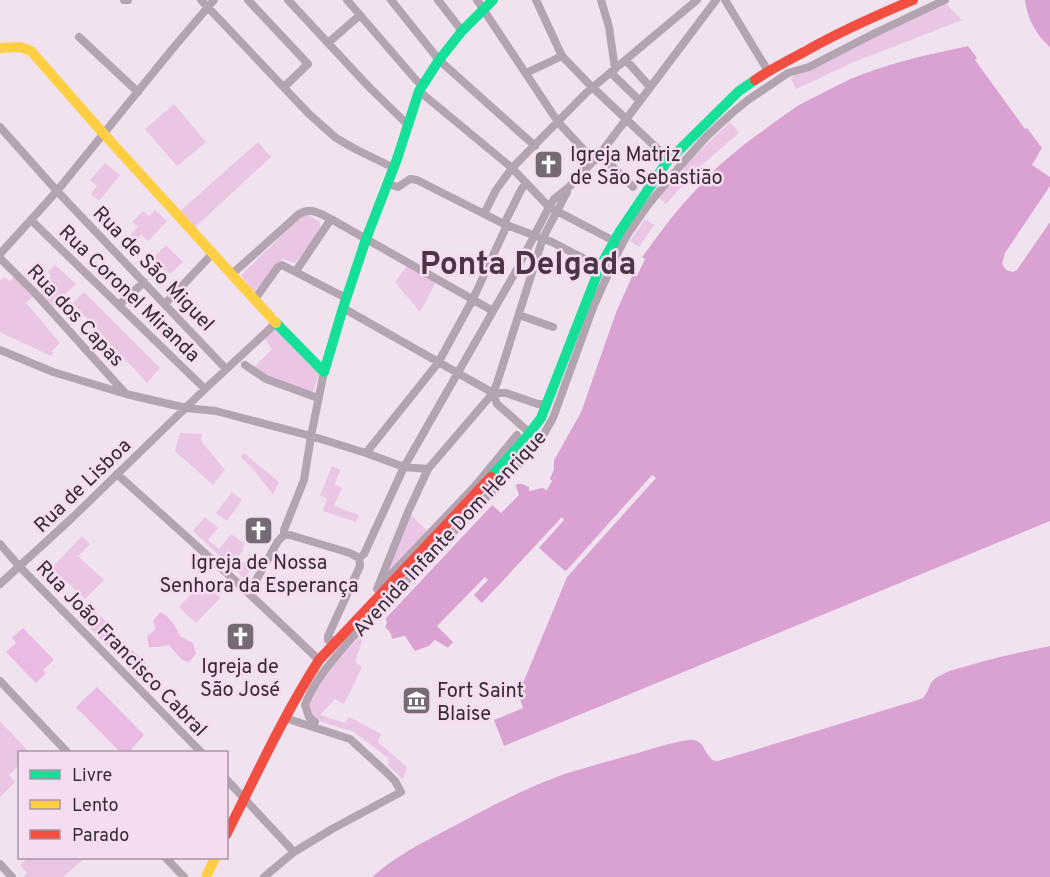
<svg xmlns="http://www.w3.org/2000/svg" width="1050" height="877" font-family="Overpass,sans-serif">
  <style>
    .green { fill: #eac5e4 }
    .forest { fill: #eabae3 }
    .water { fill: #daa2d3 }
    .pier { fill: #f0e2ee }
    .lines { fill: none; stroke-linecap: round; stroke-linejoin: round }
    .street { stroke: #b4a4b2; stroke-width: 8 }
    .fast { stroke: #16e098; stroke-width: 10 }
    .slow { stroke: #ffcf43; stroke-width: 10 }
    .jam { stroke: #f24e42; stroke-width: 10 }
    .labels { text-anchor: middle; stroke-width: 5; stroke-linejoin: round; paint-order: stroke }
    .poi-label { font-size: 20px; fill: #352b34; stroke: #f6dcf1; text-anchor: start }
    .street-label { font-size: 20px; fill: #352b34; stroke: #f6dcf1 }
    .town-label { font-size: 32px; font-weight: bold; fill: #4b3647; stroke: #f6dcf1 }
  </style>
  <rect width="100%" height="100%" fill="#f0e2ee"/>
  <path class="green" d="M946 4 962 20 854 62 796 89 791 78 809 67Z
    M174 104 206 142 177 166 145 129Z
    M730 122 739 133 697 169 666 204 658 197 689 161Z
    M258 142 271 157 193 229 178 213Z
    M105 163 120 175 99 201 91 194 97 186 90 180Z
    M155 210 167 221 148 241 141 234 136 240 130 235 138 227 132 222 143 211 149 216Z
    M305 213 320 222V231L295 263 282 259 254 292 241 275Z
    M645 219 654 225 639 247 630 241Z
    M166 245 183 262 170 274 160 264 155 269 148 263Z
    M55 265 76 284 53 306 41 295 46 290 41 286 51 276 48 272Z
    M408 265 436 282 420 312 395 282Z
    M15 276 34 295 26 303 60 343 52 351 53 353 51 356 0 332V281L4 277 10 281Z
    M84 292 160 368 147 383 73 303Z
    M277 326 319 374 313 393 269 377 254 367 272 349 264 337Z
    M180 433 202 434 201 441 225 470 213 485 175 451Z
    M244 453 279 482 273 494 250 466 241 457Z
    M332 466 340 470 335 484 342 488 334 506 359 515 356 522 323 511 327 498 320 496Z
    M232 492 242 500 227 521 216 513Z
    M409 513 429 533 385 577Z
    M205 517 218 528 208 540 219 549 231 534 245 544 242 549 244 551 240 553 239 557 234 564 239 567 248 559V554L252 557 255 552 258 554 245 579 193 531Z
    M82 536 90 544 78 556 104 580 85 599 52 568Z
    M203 582 220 598 196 623 179 607Z
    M88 605 111 626 106 631 119 644 123 641 146 663 136 674 78 616Z
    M363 634 364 635 355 662 362 667 344 704 335 699 320 715 345 723 349 717 381 734 378 742 407 767 403 779 388 765 389 759 354 732 316 720 313 718 308 708C316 682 344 653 363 634Z
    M0 721 29 752H20L19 765 9 775 15 782 0 797Z
    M27 858H85L63 877H23L27 873 20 865Z"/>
  <path class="forest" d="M160 612 167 616 175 626 180 636 193 643 196 654 189 662 182 660 169 645 158 647H149L147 637 156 629 153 621Z
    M23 628 54 660 43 670 46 673 36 683 6 652 16 643 12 638Z
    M97 687 144 735 129 752H120L76 707Z"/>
  <path class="water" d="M1025 0H1050V47C1036 35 1027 18 1025 0Z
    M968 46 977 58 975 60 1025 129 1027 128 1042 148 1032 165 1050 177V186L1005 253 1002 264 1006 270 1013 272 1017 270 1050 222V521L504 746 494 720 523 708 519 696 521 688 567 577 656 478 652 475 566 571 564 570 539 548 564 520 562 517 482 603 474 595 488 580 485 577 437 626 453 642 448 648 435 640 429 646 415 652 405 636 392 639 389 631 385 627 387 622 385 619 492 505 501 513 519 495 516 486 517 484H522L529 487V491L542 488 547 490 552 481 550 479 554 469V460L581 412 616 312 633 274 637 276 645 259 642 257C664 227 687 196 714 170 729 155 747 142 764 130 775 122 786 113 797 106 849 73 909 58 968 46Z
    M1050 646V877H372C395 856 422 843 450 828 478 813 506 798 536 785 570 770 605 761 641 752 652 748 684 738 694 740 704 742 703 750 709 756 711 758 714 759 717 761L741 754 917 700C931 694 926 684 937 677 946 671 958 668 968 665 995 658 1022 651 1050 646Z"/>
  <path class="pier" d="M966 44 968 46 926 55 884 66 852 78 797 106 753 137 715 169 673 215 642 257 639 256 670 213 713 166 751 135 796 103 851 76 883 64 925 52Z
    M631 273 633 274 616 312 581 412 554 460 552 458 578 410 614 311Z
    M490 503 492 505 385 619 387 622 385 628 391 634 392 639 405 636 415 651 429 646 435 640 448 648 453 642 454 643 447 651 435 644 431 648 416 655 413 654 403 639 390 642 388 635 382 628 384 623 383 617Z
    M1050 643V646L999 657 949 671 937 677 931 682 927 692 923 698 917 700 741 754 717 761 712 760 702 744 696 740 691 739 665 745 564 774 536 785 497 803 410 849 385 866 372 877H369L383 863 409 847 495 801 534 782 563 771 664 742 691 736 697 737 704 741 714 757 740 751 916 698 921 695 925 691 929 681 935 675 948 668 998 654Z"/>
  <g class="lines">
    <path class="street" d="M124 0H128
      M201 0 309 114 336 138 357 150 394 168
      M248 0 308 64 284 87
      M288 0 369 87 408 125
      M347 0 416 80 422 85
      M391 0 439 60 535 146
      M438 0 462 31
      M477 0 558 122 594 161
      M536 0 562 56 588 83 665 156
      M601 0 609 27 615 69
      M725 0 768 71
      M79 37 138 92
      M328 43 360 15
      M626 60 650 87
      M526 73 562 56
      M611 73 640 101
      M419 91 512 168 496 190 484 214
      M0 127 57 191 226 369
      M600 154 633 187
      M388 184 398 187 410 179 417 180 504 224 552 242 600 267
      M31 220 205 389
      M504 224 521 190 526 183
      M614 241 549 207 512 168 586 93 697 0
      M0 254 57 191 174 47 214 0
      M0 258 34 292 125 393
      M296 271 331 219
      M232 274 299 214C311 207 319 213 331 219L493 311
      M255 299 278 267 282 265 346 298
      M165 304 213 253
      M119 305 144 282
      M343 308 493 393H506L538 404H547
      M519 315 553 327
      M0 350 53 372 126 394 186 408 216 411 311 436 366 453 404 467 428 469
      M245 365 266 379 318 398
      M493 393 497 404 530 433
      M366 453 438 363 473 299 507 225
      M117 474 240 585 319 660
      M284 535V530L304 480 311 436 324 372
      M0 544 19 566 201 752
      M359 558 364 554 404 467 516 271 549 207 554 199 569 187 600 154 716 0
      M0 584 72 518 205 389 276 323
      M380 586 475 486 517 435
      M377 589 408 512 428 469 493 393 497 383 543 238 567 192
      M249 593 278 541 284 535H290L350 553 359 558
      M337 640 330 641 328 640V636L360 566 359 558
      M0 681 67 752
      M313 727 315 722 309 717 305 705C314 680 333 660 350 640L527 455 542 437 553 418 594 305 619 250 627 235 648 205 680 166 706 137 732 113 748 100 788 73 809 67 873 34 945 0
      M226 779 294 852
      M166 858 184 877
      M0 864 12 877
      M264 877 294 852 332 829 401 792 395 781 385 771 350 739 285 718"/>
    <path class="fast" d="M276 323 324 372 343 308 366 239 397 159 419 91 439 60 462 31 493 0
      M491 477 524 440 541 418 600 267 620 231 666 163 739 91 755 80"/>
    <path class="slow" d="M0 48 20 47 31 51 102 132 276 323
      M206 877 215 858"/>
    <path class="jam" d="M755 80C771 69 787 61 804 52 839 32 875 16 913 0
      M226 835C256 776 283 716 319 660L491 477"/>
  </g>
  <defs>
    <symbol id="church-square" viewBox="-11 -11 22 22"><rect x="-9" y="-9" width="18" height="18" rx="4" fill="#766b75" stroke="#f6dcf1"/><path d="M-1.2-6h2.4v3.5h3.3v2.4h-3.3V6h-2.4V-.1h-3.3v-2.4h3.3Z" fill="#fff"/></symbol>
    <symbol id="museum-square" viewBox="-11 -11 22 22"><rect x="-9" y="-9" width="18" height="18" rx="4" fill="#766b75" stroke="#f6dcf1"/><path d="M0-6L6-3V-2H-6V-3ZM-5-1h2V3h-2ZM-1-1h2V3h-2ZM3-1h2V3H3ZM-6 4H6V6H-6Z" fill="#fff"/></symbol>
  </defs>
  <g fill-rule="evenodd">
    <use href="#church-square" x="532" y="148" width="33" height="33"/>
    <use href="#church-square" x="242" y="514" width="33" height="33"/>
    <use href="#church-square" x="224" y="620" width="33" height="33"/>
    <use href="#museum-square" x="400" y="684" width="33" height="33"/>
  </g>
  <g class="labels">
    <g class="poi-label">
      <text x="570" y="161">Igreja Matriz<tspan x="570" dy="23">de São Sebastião</tspan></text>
      <text x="259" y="569" text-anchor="middle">Igreja de Nossa<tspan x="259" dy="23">Senhora da Esperança</tspan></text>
      <text x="240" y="673" text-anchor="middle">Igreja de<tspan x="240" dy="23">São José</tspan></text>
      <text x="437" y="697">Fort Saint<tspan x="437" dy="23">Blaise</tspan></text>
    </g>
    <g class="street-label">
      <text transform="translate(154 268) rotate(46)" y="7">Rua de São Miguel</text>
      <text transform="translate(130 293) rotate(44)" y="7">Rua Coronel Miranda</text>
      <text transform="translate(76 315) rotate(47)" y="7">Rua dos Capas</text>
      <text transform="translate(82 485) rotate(-44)" y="7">Rua de Lisboa</text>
      <text transform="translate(449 533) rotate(-47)" y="7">Avenida Infante Dom Henrique</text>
      <text transform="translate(122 648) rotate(46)" y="7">Rua João Francisco Cabral</text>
    </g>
    <g class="town-label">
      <text x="528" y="274">Ponta Delgada</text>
    </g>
  </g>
  <rect x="18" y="751" width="210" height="108" fill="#f6dcf1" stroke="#a995a5" stroke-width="1.5"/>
  <rect x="30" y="770" width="30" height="9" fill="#16e098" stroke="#a995a5" stroke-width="1.5"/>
  <text x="72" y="781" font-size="18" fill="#352b34">Livre</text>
  <rect x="30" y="800" width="30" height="9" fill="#ffcf43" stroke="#a995a5" stroke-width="1.5"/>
  <text x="72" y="811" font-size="18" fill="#352b34">Lento</text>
  <rect x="30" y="830" width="30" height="9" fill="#f24e42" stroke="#a995a5" stroke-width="1.5"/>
  <text x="72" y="841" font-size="18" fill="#352b34">Parado</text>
</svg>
